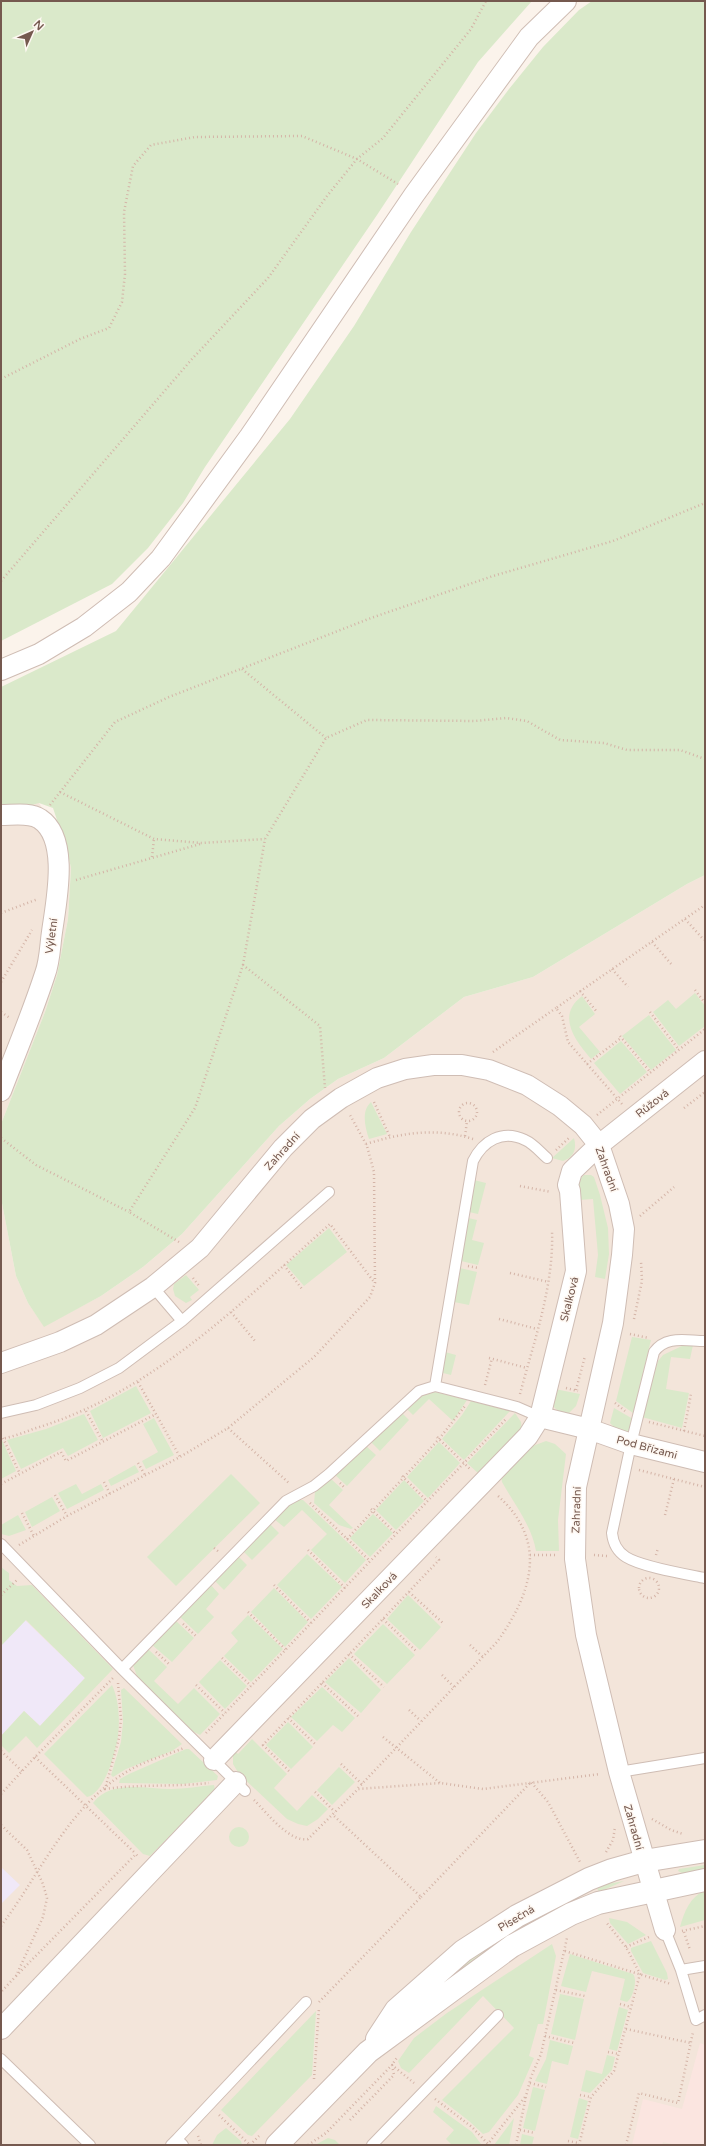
<svg xmlns="http://www.w3.org/2000/svg" width="706" height="2146" font-family="'Varela Round',sans-serif">
  <style>
    .residential { fill: #f3e5da }
    .commercial { fill: #fbe5e0 }
    .education { fill: #f0e8f8 }
    .green { fill: #dae9ca }
    .lines { fill: none; stroke-linecap: round; stroke-linejoin: round }
    .service-casing { stroke: #cfbdb4; stroke-width: 12 }
    .minor-casing { stroke: #cfbdb4; stroke-width: 22 }
    .tertiary-casing { stroke: #cfbdb4; stroke-width: 24 }
    .path { stroke: #d4b4a7; stroke-width: 2.5; stroke-dasharray: 1 3; stroke-linecap: butt }
    .service { stroke: #fff; stroke-width: 10 }
    .minor { stroke: #fff; stroke-width: 20 }
    .tertiary { stroke: #fff; stroke-width: 22 }
    .labels { text-anchor: middle; stroke-width: 3; stroke-linejoin: round; paint-order: stroke }
    .street-label { font-size: 11px; fill: #75594f; stroke: #fef8f2 }
  </style>
  <rect width="100%" height="100%" fill="#fbf3eb"/>
  <path class="residential" d="M1 788 39 803 67 850 71 868 68 919 57 975 45 1012 1 1124Z
    M705 875V2145H1V1198L16 1276 28 1303 44 1326 101 1296 143 1267 182 1234 279 1126 310 1099 338 1079 384 1058 464 997 533 977 687 884Z"/>
  <path class="commercial" d="M700 2043 705 2045V2145H676L663 2142 662 2145H632L643 2099 682 2109Z"/>
  <path class="education" d="M1 1567 9 1573V1580L13 1583 24 1619 85 1678 40 1726 24 1711 1 1736Z
    M1 1867 20 1885 1 1904Z"/>
  <path class="green" d="M1 1H532L478 62 377 215 205 467 183 503 148 548 112 584 1 641Z
    M592 1H705V875L687 884 533 977 464 997 384 1058 338 1079 310 1099 279 1126 182 1234 143 1267 101 1296 44 1327 28 1303 16 1276 1 1198V1124L45 1012 57 975 68 919 71 868 67 850 53 808 39 803 32 805 1 806V687L116 631 290 419 354 326 411 232 476 133 509 89 543 47 579 10Z
    M695 993 705 1006V1026L679 1046 653 1012 668 1000 676 1009Z
    M582 996 595 1014 579 1027 600 1052 591 1059C575 1040 556 1016 582 996Z
    M649 1015 676 1050 651 1070 622 1036Z
    M621 1041 647 1072 620 1094 594 1063Z
    M371 1102 387 1134 369 1139C365 1127 361 1111 371 1102Z
    M574 1138C577 1149 574 1157 563 1161L552 1158Z
    M584 1175H591L594 1177 600 1195 608 1228 609 1254 605 1279 595 1277 598 1255 593 1199 579 1200 578 1181Z
    M474 1180 486 1183 478 1214 469 1212Z
    M468 1218 477 1220 472 1240 484 1243 478 1265 461 1261Z
    M329 1228 347 1252 304 1286 286 1265Z
    M460 1268 477 1272 469 1305 454 1302Z
    M186 1275 199 1290 190 1297 192 1300 186 1303 175 1296 173 1289 174 1284Z
    M632 1337 651 1340 633 1413 616 1401Z
    M684 1345H693L690 1359 671 1357 666 1389 689 1393 682 1428 642 1417 658 1361 663 1355Z
    M445 1352 456 1355 451 1375 443 1373Z
    M136 1386 151 1413 103 1438 90 1411Z
    M555 1389 580 1394 576 1406 569 1413 559 1412 552 1405Z
    M435 1392 467 1400 453 1421 429 1399 413 1415 406 1408 419 1397Z
    M471 1401 510 1411 464 1460 442 1439 462 1415Z
    M614 1408 633 1419 627 1435 620 1433 610 1423Z
    M401 1412 409 1420 380 1451 370 1441Z
    M515 1413 521 1422 522 1432 479 1474 467 1463Z
    M84 1414 98 1440 68 1456 63 1448 21 1469 7 1440 46 1429Z
    M154 1418 174 1455 146 1469 142 1461 158 1452 143 1424Z
    M2 1440 16 1471 1 1479V1441Z
    M546 1441 555 1444 566 1454 558 1520 559 1551H536C532 1526 514 1504 502 1482L501 1474 530 1447Z
    M439 1442 460 1463 428 1498 407 1477Z
    M366 1446 376 1455 347 1486 334 1474Z
    M135 1465 139 1472 111 1486 108 1480Z
    M231 1474 260 1503 176 1586 147 1557Z
    M330 1478 343 1490 329 1505 353 1528 351 1529 339 1525 314 1503 315 1492Z
    M404 1480 424 1501 396 1530 376 1510Z
    M76 1484 82 1494 101 1484 104 1490 67 1509 58 1493Z
    M52 1497 60 1511 32 1527 25 1512Z
    M297 1500H303L366 1560 345 1583 311 1550 327 1534 302 1510 284 1527 274 1519 292 1502Z
    M373 1514 393 1533 370 1557 350 1538Z
    M18 1515 26 1530 9 1536 1 1534V1525Z
    M270 1524 279 1533 252 1560 243 1551Z
    M307 1554 342 1587 311 1619 277 1585Z
    M238 1556 247 1565 224 1590 214 1580Z
    M1 1567 9 1573V1580L17 1586 32 1585 113 1669 37 1748 26 1736 9 1753 1 1745V1736L24 1711 40 1726 85 1678 26 1620 1 1646Z
    M210 1584 219 1594 206 1609 214 1617 198 1634 179 1616Z
    M274 1588 308 1622 285 1647 251 1612Z
    M408 1595 441 1627 420 1650 387 1619Z
    M248 1615 283 1649 251 1682 224 1656 238 1641 231 1633Z
    M175 1620 194 1638 172 1662 151 1644Z
    M383 1624 415 1655 387 1684 354 1654Z
    M148 1649 167 1667 154 1681 178 1704 194 1688 220 1714 200 1735 192 1731 138 1679 133 1665 135 1661Z
    M349 1658 381 1690 361 1713 325 1682Z
    M220 1660 247 1686 225 1709 199 1682Z
    M112 1685C119 1700 120 1720 118 1736 116 1752 104 1794 87 1797L44 1754Z
    M322 1687 355 1718 342 1732 333 1725 317 1741 291 1717Z
    M124 1688 182 1744 172 1751 126 1769 113 1777 111 1775 121 1742 123 1722 121 1690Z
    M288 1722 313 1747 291 1769 266 1745Z
    M252 1739 287 1774 274 1788 297 1811 312 1795 328 1809 318 1819 307 1826 298 1824 287 1819 239 1774 233 1764V1749L238 1754Z
    M186 1749H189L218 1776 217 1780 183 1784 119 1783 120 1779 129 1774Z
    M339 1767 355 1782 332 1805 317 1790Z
    M214 1785 215 1790 150 1856 143 1854 93 1803C111 1779 145 1789 171 1789 185 1789 200 1786 214 1785Z
    M229 1837a10 10 0 1 1 20 0a10 10 0 1 1-20 0Z
    M705 1865V1872L686 1875 678 1871 679 1869Z
    M624 1881 599 1892 596 1886Z
    M705 1890V1920L680 1927C684 1912 690 1897 705 1890Z
    M609 1918 627 1922 646 1935 628 1944 610 1923Z
    M651 1941 667 1973 668 1979 665 1980 643 1973 631 1951V1948Z
    M490 1943 492 1951 439 1986 440 1983Z
    M552 1944 556 1956 543 2024H538L529 2056 534 2058 518 2095 489 2132 483 2134 469 2121 442 2100 514 2028 483 1996 409 2073 401 2068 398 2061 414 2038 447 2013Z
    M570 1954 633 1974C638 1980 633 1998 627 2002L620 2000 625 1979 592 1971 586 1992 561 1986Z
    M560 1994 584 1999 575 2040 551 2034Z
    M619 2007 628 2010 617 2051 609 2049Z
    M316 2011 312 2075 252 2136 248 2135 221 2110Z
    M550 2040 573 2046 568 2065 552 2061 547 2084 535 2081 546 2059Z
    M607 2055 615 2057 612 2070 590 2093 581 2091 586 2070 602 2074Z
    M533 2087 545 2090 535 2131 523 2128Z
    M579 2098 588 2101 578 2139 570 2137Z
    M436 2106 472 2132 481 2144 452 2145 446 2139 454 2130 433 2112Z
    M514 2118 509 2145H494Z
    M226 2128 241 2141 242 2145H212L217 2135Z
    M522 2134 534 2137 532 2145H520Z
    M328 2138 335 2140 340 2145H315Z"/>
  <g class="lines">
    <defs>
      <path id="service" d="M153 1287 182 1321
        M705 1341C686 1341 666 1335 654 1352L631 1444 612 1533C613 1543 618 1552 626 1557 642 1567 685 1574 705 1578
        M435 1386 517 1407 540 1417
        M1 1413 36 1405 80 1388 119 1368 182 1321 329 1192
        M1 1544 122 1669 245 1791
        M122 1669 286 1501 314 1486 329 1474 419 1391 435 1386 473 1161C483 1141 502 1129 525 1140 534 1144 540 1152 547 1158
        M619 1772 705 1758
        M665 1930 681 1970 696 2020 705 2015
        M681 1970 705 1966
        M1 2059 90 2145
        M177 2139 306 2002
        M171 2145 177 2139 183 2145
        M372 2145 498 2015"/>
      <path id="minor" d="M1 670 39 654 84 627 129 592 161 558 250 436 414 195 529 37 566 1
        M1 815C13 815 30 812 40 819 70 839 56 902 52 932 50 945 50 961 45 974 32 1014 16 1052 1 1091
        M1 1363 60 1342 96 1325 153 1287 200 1248 283 1148 312 1119 341 1098 377 1078 405 1069 433 1065H462L489 1070 527 1085 560 1106 583 1125 599 1145 619 1204 624 1229 622 1255 613 1323 576 1487 575 1559 586 1635 619 1772 665 1930
        M540 1417 576 1271 570 1191 568 1185 572 1171 599 1145 705 1061
        M214 1760 528 1436 540 1417 589 1429 631 1444 705 1462
        M1 2029 236 1782"/>
      <path id="tertiary" d="M377 2039 396 2010 463 1951 517 1916 589 1879 612 1870 644 1861 705 1851
        M277 2145 368 2052 512 1946 571 1914 598 1903 705 1880"/>
    </defs>
    <use href="#service" class="service-casing"/>
    <use href="#minor" class="minor-casing"/>
    <use href="#tertiary" class="tertiary-casing"/>
    <path class="path" d="M1 379 80 339 109 328 122 302 125 274 124 212 133 166 151 145 195 137 302 136 357 159 398 184
      M1 581 192 359 268 278 327 196 357 159 383 138 471 29 486 1
      M242 669 326 738
      M60 792 154 839 202 843 265 839
      M50 805 115 722 169 697 371 618 493 576 613 541 705 503
      M152 857 154 839
      M76 880 200 844
      M1 913 38 899
      M685 919 704 940
      M652 942 673 966
      M243 965 265 839 326 738 367 720 475 721 506 718 527 721 560 740 604 743 627 750H680L705 759
      M612 969 628 987
      M1 982 32 930
      M695 990 705 1003
      M580 991 597 1012
      M1 1012 10 1018
      M650 1012 679 1050
      M620 1036 651 1073
      M493 1052 556 1008
      M587 1064 621 1038
      M374 1102 390 1137
      M459 1112a9 9 0 1 1 18 0a9 9 0 1 1-18 0Z
      M622 1104 568 1042 562 1016 556 1008 705 905
      M684 1108 705 1092
      M597 1115 705 1029
      M465 1136 467 1121
      M1 1138 36 1165 129 1212
      M366 1144C402 1133 435 1127 473 1139
      M556 1150 570 1137
      M520 1186 551 1192
      M640 1216 674 1187
      M179 1242 129 1212 195 1108 243 965 320 1026 325 1088
      M284 1265 302 1289
      M468 1266 478 1268
      M510 1273 549 1282
      M193 1278 200 1287
      M231 1312 255 1341
      M499 1319 537 1329
      M634 1319 642 1281 641 1261
      M630 1334 649 1338
      M489 1358 527 1368
      M138 1382 180 1457
      M485 1385 492 1358
      M566 1388 578 1391
      M576 1390 585 1356
      M520 1394C534 1341 554 1286 552 1231
      M615 1403 625 1411
      M86 1411 103 1442
      M649 1422 705 1436
      M228 1428 290 1484
      M684 1431 691 1394
      M437 1437 470 1469
      M3 1438 20 1474
      M1 1439C12 1437 23 1433 33 1429 151 1394 240 1304 330 1224L374 1282
      M138 1463 145 1475
      M639 1470 705 1487
      M402 1476 427 1501
      M104 1482 110 1494
      M340 1483 345 1488
      M1 1484 61 1452 66 1461 156 1414
      M55 1495 67 1516
      M310 1503 370 1561
      M371 1509 396 1534
      M22 1513 34 1536
      M665 1515 674 1479
      M347 1539 439 1439 465 1406
      M19 1545 67 1516 180 1457 228 1428 314 1357 370 1297 375 1283 374 1172 367 1146 350 1115
      M214 1548 219 1552
      M308 1550 345 1588
      M530 1555H557
      M594 1555 607 1556
      M656 1555 658 1548
      M639 1588a10 10 0 1 1 20 0a10 10 0 1 1-20 0Z
      M274 1585 311 1623
      M409 1592 444 1624
      M1 1595 17 1580
      M248 1612 286 1650
      M383 1619 417 1652
      M183 1624 196 1636
      M470 1645 483 1657
      M156 1652 169 1664
      M349 1654 384 1687
      M222 1658 251 1686
      M442 1675 454 1687
      M118 1683 121 1719 119 1738 105 1789C140 1784 174 1787 209 1783
      M322 1683 358 1716
      M196 1685 225 1713
      M409 1710 421 1721
      M288 1718 315 1744
      M206 1733 506 1419
      M383 1737 440 1783
      M1 1751 22 1771
      M35 1757 136 1854
      M341 1764 362 1784
      M289 1771 263 1745 439 1560 436 1557
      M358 1788 497 1642C532 1593 549 1541 497 1495
      M315 1792 335 1812
      M1 1794 35 1757 113 1678
      M254 1800C267 1813 290 1843 308 1839L358 1789 440 1783 483 1789 600 1774
      M652 1819 671 1830 683 1834
      M1 1825 27 1850 43 1884 47 1898 43 1917 16 1976 1 1992
      M606 1852 613 1840 615 1827
      M421 1897 531 1782 548 1802 580 1862
      M1 1926C41 1873 68 1806 128 1771 144 1761 166 1755 184 1748
      M682 1931 705 1926
      M684 1932 690 1950
      M626 1947 649 1937
      M565 1951 671 1984
      M16 1976 136 1854 139 1858
      M556 1990 585 1996
      M319 2002 421 1897 332 1814
      M620 2004 631 2007
      M626 2029 691 2043
      M545 2036 574 2043
      M608 2052 619 2054
      M314 2079 319 2008
      M530 2083 546 2087
      M580 2095 591 2097
      M435 2099 472 2127 489 2145
      M219 2115 250 2145
      M350 2120 394 2075 392 2065 398 2056
      M520 2130 535 2133
      M198 2136 201 2145
      M568 2141 579 2143
      M250 2145 259 2136
      M308 2145 326 2133 392 2065 414 2083
      M487 2145 525 2097
      M516 2145 526 2096 531 2077 541 2054 567 1938
      M579 2145 591 2097 614 2071 640 1974 626 1947 606 1922
      M626 2145 639 2093 678 2103 693 2032"/>
    <use href="#service" class="service"/>
    <use href="#minor" class="minor"/>
    <use href="#tertiary" class="tertiary"/>
  </g>
  <g class="labels">
    <g class="street-label">
      <text transform="translate(51 936) rotate(-82)" y="4">Výletní</text>
      <text transform="translate(652 1103) rotate(-38)" y="4">Růžová</text>
      <text transform="translate(282 1151) rotate(-48)" y="4">Zahradní</text>
      <text transform="translate(607 1169) rotate(70)" y="4">Zahradní</text>
      <text transform="translate(569 1299) rotate(-76)" y="4">Skalková</text>
      <text transform="translate(647 1447) rotate(15)" y="4">Pod Břízami</text>
      <text transform="translate(576 1510) rotate(-88)" y="4">Zahradní</text>
      <text transform="translate(379 1590) rotate(-46)" y="4">Skalková</text>
      <text transform="translate(634 1827) rotate(74)" y="4">Zahradní</text>
      <text transform="translate(516 1918) rotate(-31)" y="4">Písečná</text>
    </g>
  </g>
  <rect width="706" height="2146" fill="none" stroke="#75594f" stroke-width="4"/>
  <g transform="translate(32 32) rotate(45)" stroke="#fef8f2" stroke-width="3" paint-order="stroke">
  <path d="M0-3L7 15L0 10L-7 15Z" fill="#75594f"/>
  <text y="-6" font-size="11" font-weight="bold" text-anchor="middle" fill="#75594f">N</text>
  </g>
</svg>
